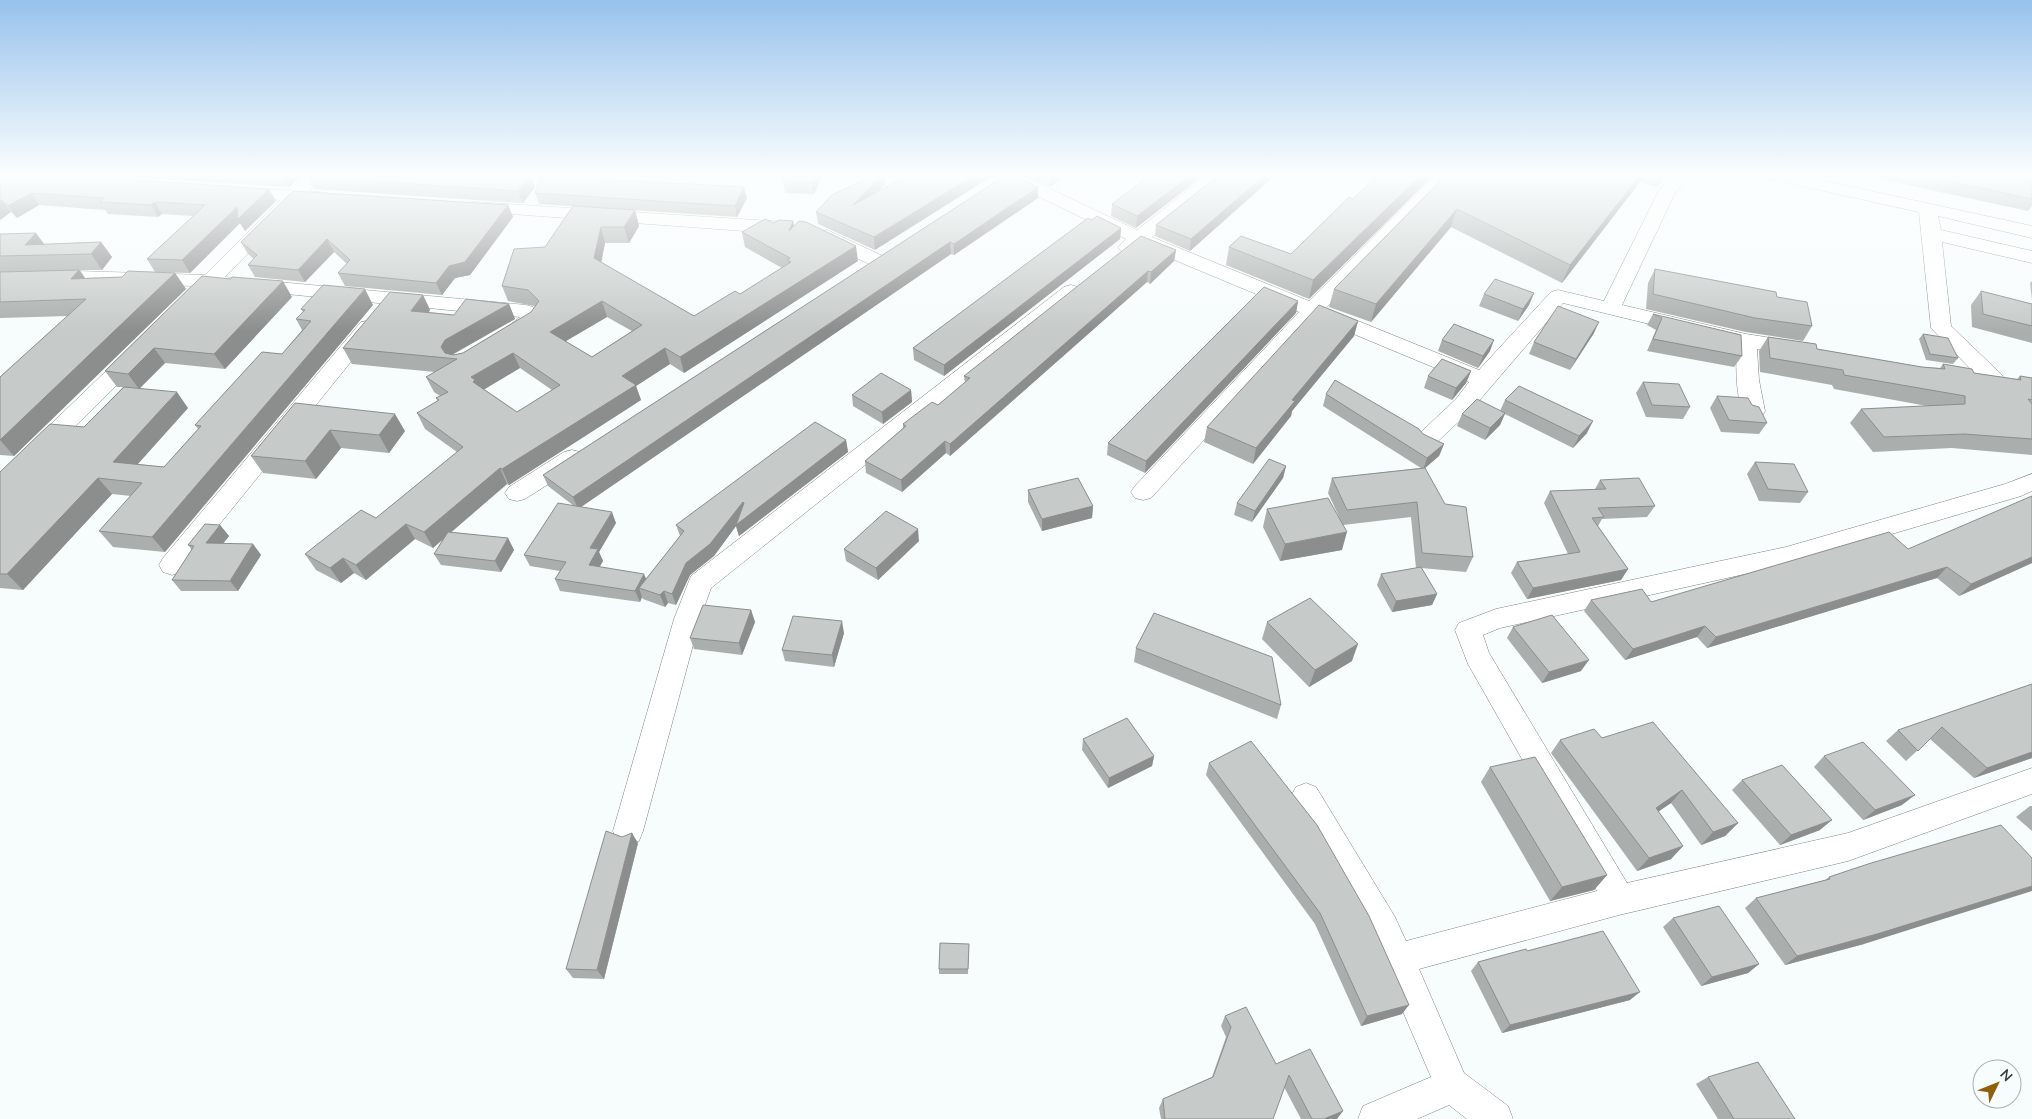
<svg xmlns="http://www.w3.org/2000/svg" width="2032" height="1119" font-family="'Nunito Sans',sans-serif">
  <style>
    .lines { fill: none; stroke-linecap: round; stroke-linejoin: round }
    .minor-casing { stroke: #7e8383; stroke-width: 1 }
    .minor { fill: #fff; fill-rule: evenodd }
    .wall { fill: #aaafad; fill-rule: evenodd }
    .shaded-wall { fill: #8b8e8d }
    .building { fill: #c6cbc9; stroke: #8b8e8d; fill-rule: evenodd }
  </style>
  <rect width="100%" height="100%" fill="#f7fcfc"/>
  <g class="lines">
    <defs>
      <path id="minor" d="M305 175H324L309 191 328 193 331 197 328 201H299L225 277 526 305 533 307 543 317C535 329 517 341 503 338L500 333 520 317 215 287C208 294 204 295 195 293L192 289 194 286 77 283 0 286V274L77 271 205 275 280 200 239 197 233 196 230 192 233 188 290 190Z
        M999 175H1021L1137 230 1207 175H1226L1152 237 1309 301 1436 175H1455L1326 308 1479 370 1551 292 1558 290 1604 301 1658 192 1672 175H1690L1675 193 1622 305 1746 334 1797 342 1804 344 1807 349 1804 354 1797 356 1757 349 1759 380 1765 411 1762 416 1754 418 1746 416C1734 397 1737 367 1736 345L1563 303 1472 409 1435 444 1427 447 1419 444 1416 439 1419 434 1456 399 1469 382 1315 318 1151 498 1143 500 1135 498 1131 492 1135 486 1299 312 1141 246 1135 251H1121L1118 247 1126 239 1002 179Z
        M1765 175H1797L2032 226V238L1938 216 1941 230 2032 251V263L1942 242 1951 326 2002 375 2005 380 2002 385 1994 387 1986 385 1931 328 1919 212 1774 180 1768 179Z
        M476 202 786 222 793 224 795 228 793 232 786 234 470 211 467 207 470 203Z
        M827 230 883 256 886 260 883 264H869L820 240 818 236 820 232Z
        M1071 285 1078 287 1081 291 1078 295 711 588 700 619 643 831 639 841 628 845 617 841 613 831 674 619 691 576 1064 287Z
        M368 321 375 322 378 327 375 332 181 572 172 575 163 572 159 565 163 558 361 322Z
        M134 349 141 351 145 356 141 361 8 493 0 495V473L127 351Z
        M572 450 580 452 584 458 580 464 525 499 517 501 509 499 505 493 509 487 564 452Z
        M2032 474V491L2021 496 1786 565 1500 628 1483 635 1489 653 1627 883 1848 833 2032 768V794L1848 861 1619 915 1419 969 1464 1073 1508 1106 1513 1119H1467L1449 1105 1417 1119H1358L1363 1106 1431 1077 1372 939 1296 805 1291 796 1296 787 1306 783 1316 787 1395 917 1406 941 1597 891 1468 664 1455 630 1459 623 1496 609 1786 547 2005 484Z"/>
    </defs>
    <use href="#minor" class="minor-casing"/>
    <use href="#minor" class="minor"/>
  </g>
  <path class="wall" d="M0 175 276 201 245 231 240 223 190 273 155 272 147 259 193 216 162 214 158 217 108 214 105 210 39 205 17 218 11 212 0 220Z
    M95 175H303L289 187Z
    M531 175 535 187 523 203 314 189 308 177Z
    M1006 175 1038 198 954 255 951 254 581 507 616 523 599 552 603 561 599 567 646 579 680 536 676 525 846 440 848 452 739 536 736 526 714 556 690 575 676 605 668 603 665 607 643 599 642 597 640 602 560 591 555 579 560 571 530 566 524 555 574 506 548 486 543 475Z
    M1024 175H1064L1051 187Z
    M1150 175 1136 228 1111 216 1112 204Z
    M1219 175H1280L1276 178 1273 177 1190 251 1155 236 1156 225Z
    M1446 175H1666L1657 187 1640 182 1562 283 1451 227 1371 322 1329 307 1334 289Z
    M1861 175H2006L2032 181V206L2028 211Z
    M822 176 814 194 785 193 783 181Z
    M885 184 880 190 875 250 818 224 816 212Z
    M535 193 747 198 737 217 539 204Z
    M1353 199 1309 299 1226 265 1229 247 1291 254Z
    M508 205 513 217 470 275 455 278 442 295 345 286 338 273 347 264 334 252 305 282 255 277 248 265 254 259 248 254 241 242Z
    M635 210 639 226 629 243H605L601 262 694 316 740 294 782 268 745 247 742 232 773 223 793 221 794 226 858 261 684 373 670 364 636 386 641 400 509 485 507 484 451 532 508 538 514 550 501 572 441 565 434 554 443 539 433 548 415 539 366 580 354 573 341 583 316 570 305 554 376 518 457 452 425 429 417 413 438 401 436 398 440 396 434 392 426 377 435 372 352 364 343 348 423 295 430 310 429 312 454 315 509 304 515 319 452 355 463 353 531 312 535 307 534 306 508 301 502 286 545 247ZM607 317 632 331 592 357 565 341ZM520 368 552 390 517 412 484 389Z
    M1121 228 1120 239 944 376 914 360 913 348Z
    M0 234 44 244 101 242 112 257 102 270H80L85 278 122 277 175 273 186 289 14 456 0 455V377L68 316 0 318Z
    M1176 250 1174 261 1150 284 1147 282 950 456 946 453 902 492 866 473 865 461 903 428V424L938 405 965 383 964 376Z
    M1655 269 1812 326 1803 341 1746 332 1646 309 1648 283Z
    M202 276 292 297 225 369 165 363 139 389 188 408 138 464 164 467 198 429 195 425 282 354 302 330 296 319 303 312 301 309 373 305 165 552 113 547 99 531 131 496 112 494 23 590 0 588V472L84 427 123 387H117L105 371Z
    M2032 281V300L2030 283Z
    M1981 291 2032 304V343L1972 327 1971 305Z
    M1534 293 1529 305 1518 321 1479 306 1484 294Z
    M1298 301 1296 313 1145 473 1107 455 1108 443Z
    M1653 314 1742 356 1734 367 1647 351 1656 330 1647 325Z
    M1358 321 1354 336 1292 411 1291 416 1253 464 1204 442 1207 427Z
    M1594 333 1570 370 1529 354 1534 342Z
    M1923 334 1958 358 1953 364 1926 360 1919 339Z
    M1768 337 1817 349 1922 367 1940 368 1943 364 1974 373 2017 379 2020 376 2032 378V455L1952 448 1873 452 1850 423 1861 409 1927 406 1834 389 1832 385 1760 372 1759 351Z
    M1442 340 1490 351 1478 368 1438 351Z
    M1471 371 1466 383 1452 400 1424 388 1428 376Z
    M1643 382 1690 407 1683 419 1646 417 1636 393Z
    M911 390 912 402 883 424 853 406 852 395Z
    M1326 394 1423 434 1444 444 1439 456 1424 468 1473 557 1466 572 1421 568 1437 594 1432 605 1392 612 1377 585 1381 574 1416 568 1411 517 1343 525 1342 550 1280 561 1263 527 1267 509 1340 519 1328 493 1332 478 1421 468 1323 406Z
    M1717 396 1752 405 1767 423 1759 434 1721 432 1710 408Z
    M1505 400 1587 433 1573 448 1505 414 1500 425 1485 440 1457 426 1462 414 1500 411Z
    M295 403 405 431 389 453 341 448 316 479 263 473 251 456Z
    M1755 462 1808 492 1800 503 1759 501 1747 474Z
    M1286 466 1283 478 1252 522 1234 515 1237 503Z
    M1600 480 1655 506 1647 517 1602 519 1598 526 1628 569 1621 580 1527 599 1511 573 1517 562 1568 554 1544 503 1550 491 1595 489Z
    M1028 490 1093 506 1092 518 1042 531 1028 502Z
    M220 525 229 536 223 544H253L261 555 238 591H181L172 580 192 550 188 545Z
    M919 541 878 580 846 561 844 549Z
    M1908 549 2032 563 1959 596 1937 578 1707 648 1697 637 1625 660 1584 611 1591 600 1651 602Z
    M751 610 755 622 742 655 694 649 690 638Z
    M1267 622 1352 661 1309 687 1262 639Z
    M1513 627 1581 671 1542 683 1507 638Z
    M844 633 834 667 785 661 782 650Z
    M1136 648 1281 705 1277 719 1134 662Z
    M2032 684V758L1974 778 1930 739 1906 761 1886 741 1898 730Z
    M1602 738 1738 823 1725 836 1701 845 1671 803 1658 811 1683 846 1671 859 1637 871 1551 753 1560 740Z
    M1083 739 1154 756 1152 766 1108 788 1082 750Z
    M1824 756 1902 805 1863 820 1814 767Z
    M1209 763 1402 1014 1361 1026 1315 924 1206 775Z
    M1490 767 1607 875 1594 890 1550 901 1481 782Z
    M1742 780 1820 830 1780 845 1732 790Z
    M2030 806H2032V831L2016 817Z
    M638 843 604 979 573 978 566 969Z
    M1829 877 1864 944 1785 965 1745 908 1756 898 1825 880Z
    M1673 918 1759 964 1748 973 1701 986 1663 927Z
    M969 944 968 974H939V969Z
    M1527 951 1630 1000 1502 1033 1471 971 1478 962Z
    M1225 1016 1276 1064 1337 1119H1301L1284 1087 1273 1119H1161L1159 1108 1163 1099 1212 1077 1226 1037 1221 1026Z
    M1708 1077 1795 1119H1718L1696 1084Z"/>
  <path class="shaded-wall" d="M283 175H303L289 187Z
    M531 175 535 187 523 203 518 191Z
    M816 175H822V176L814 194 812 183Z
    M882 175H884L885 184 854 217 853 205Z
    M975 175H994L875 250 874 237Z
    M1051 175H1064L1051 187Z
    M1191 175H1204L1136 228 1137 216Z
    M1265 175H1273V177L1190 251 1191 239Z
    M1421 175H1434L1309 299 1313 280Z
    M1640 175H1644L1640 182 1562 283 1570 265Z
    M1663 175H1666L1657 187Z
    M744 187 747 198 737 217 735 206Z
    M1038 187V198L954 255V244Z
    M269 189 276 201 245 231 240 223 190 273 182 260 237 207Z
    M31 193 39 205 17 218 8 206Z
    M2 200 11 212 0 220V201Z
    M155 202 162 214 158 217 151 205Z
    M508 205 513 217 470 275 455 278 442 295 436 283 449 266Z
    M1457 209 1451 227 1371 322 1376 304Z
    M635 210 639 226 629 243 624 227Z
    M793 221 796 236 789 231Z
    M601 227 605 243 599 274 594 258Z
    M1121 228 1120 239 944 376V365Z
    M36 233 47 248 25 245Z
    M327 239 334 252 305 282 298 270Z
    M101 242 112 257 102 270 91 254Z
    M950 242 951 254 578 509 573 497Z
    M856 246 858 261 684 373 680 357Z
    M1176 250 1174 261 1150 284 1151 272Z
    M79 270 90 285 71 279Z
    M1148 271 1147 282 950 456V444Z
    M175 273 186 289 14 456 0 440Z
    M283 281 292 297 225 369 214 354Z
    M365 289 373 305 165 552 152 537Z
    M1534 293 1529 305 1518 321 1523 309Z
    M423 295 430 310 418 326 411 311Z
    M602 301 607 317 556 347 550 332Z
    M1298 301 1296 313 1145 473 1146 461Z
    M509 304 515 319 446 358 441 347 445 340Z
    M1358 321 1354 336 1292 411 1291 416 1253 464 1256 448 1292 400Z
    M1599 322 1594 333 1570 370 1576 359Z
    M1494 340 1490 351 1478 368 1483 356Z
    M154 348 165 363 139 389 128 374Z
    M665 348 670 364 636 386 641 400 509 485 502 469 622 376Z
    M513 353 520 368 480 392 471 377Z
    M1471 371 1466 383 1452 400 1456 388Z
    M911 390 912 402 883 424 882 412Z
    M177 392 188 408 126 477 113 462Z
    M1505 413 1500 425 1485 440 1490 428Z
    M395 414 405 431 389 453 379 435Z
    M1593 421 1587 433 1573 448 1579 436Z
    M330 430 341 448 316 479 305 461Z
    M846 440 848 452 739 536 736 526 714 556 690 575 676 605 672 594 686 563 743 502 746 514Z
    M945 441 946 453 902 492 901 480Z
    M1444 444 1439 456 1423 470 1427 458Z
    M1286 466 1283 478 1252 522 1255 511Z
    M500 468 507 484 433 548 424 532Z
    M98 478 112 494 23 590 7 574Z
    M1093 506 1092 518 1042 531V519Z
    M612 512 616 523 599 552 603 561 594 577 589 565 590 548Z
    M406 524 415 539 366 580 356 565Z
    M220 525 229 536 214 554 206 543Z
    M918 529 919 541 878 580 876 568Z
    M1347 532 1342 550 1280 561 1285 544Z
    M508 538 514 550 501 572 495 561Z
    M253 544 261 555 238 591 230 581Z
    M2032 557V563L1959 596 1971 584Z
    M343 558 354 573 341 583 330 568Z
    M1947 567 1937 578 1707 648 1716 637Z
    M1628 569 1621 580 1527 599 1533 588Z
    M644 574 649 585 639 588 642 597 640 602 635 591Z
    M664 591 668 603 665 607 660 595Z
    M1437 594 1432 605 1392 612 1396 601Z
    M751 610 755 622 742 655 739 643Z
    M842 621 844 633 834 667 832 655Z
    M1705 626 1697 637 1625 660 1633 649Z
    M1358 644 1352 661 1309 687 1315 670Z
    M1589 660 1581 671 1542 683 1549 672Z
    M2032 752V758L1974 778 1987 768Z
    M1154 756 1152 766 1108 788 1109 778Z
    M1682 790 1671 803 1645 821 1656 808Z
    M1915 795 1902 805 1863 820 1875 810Z
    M1832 820 1820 830 1780 845 1791 835Z
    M1738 823 1725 836 1701 845 1713 832Z
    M632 833 638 843 604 979 597 970Z
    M1683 846 1671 859 1637 871 1649 858Z
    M1607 875 1594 890 1550 901 1562 887Z
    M2032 886V891L1864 944 1785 965 1797 956Z
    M1759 964 1748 973 1701 986 1712 977Z
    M1640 992 1630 1000 1502 1033 1510 1025Z
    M1409 1005 1402 1014 1361 1026 1367 1016Z
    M1343 1111 1337 1119H1324Z"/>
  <path class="building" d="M0 175H60L269 189 238 219 237 207 182 260 147 259 205 205 155 202 151 205 100 202 104 198 31 193 8 206 2 200 0 201Z
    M310 175H531L518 191 308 177Z
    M786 175H816L812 183 783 181Z
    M874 175H882L853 205 908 175H975L874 237 816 212 832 195Z
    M1006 175H1013L1038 187 954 244 950 242 573 497 543 475Z
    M1150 175H1191L1137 216 1112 204Z
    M1219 175H1265L1191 239 1156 225Z
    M1378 175H1421L1313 280 1229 247 1241 236 1291 254 1349 197 1353 199Z
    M1446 175H1640L1570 265 1457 209 1376 304 1334 289Z
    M1920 175H2006L2032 181V199Z
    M541 176 744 187 735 206 535 193Z
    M293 191 508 205 465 262 449 266 436 283 338 273 350 260 327 239 298 270 248 265 257 255 241 242Z
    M573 206 635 210 624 227H601L594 258 694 316 735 291 740 294 791 262 787 260 790 258 742 232 765 219 773 223 779 220 793 221 789 231 799 221 806 222 856 246 680 357 665 348 622 376 636 385 502 469 500 468 424 532 406 524 356 565 343 558 330 568 305 554 361 510 376 518 463 447 417 413 439 400 436 398 448 392 426 377 457 359 343 348 390 292 423 295 411 311 454 315 466 299 509 304 445 340 441 347 445 353 453 355 463 353 531 312 539 301 528 290 502 286 514 249 545 247ZM602 301 642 325 592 357 550 332ZM513 353 560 385 517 412 473 382 475 380 471 377Z
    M1097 216 1121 228 944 365 913 348 1088 218 1092 220Z
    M36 233 25 245 101 242 91 254 0 256V234Z
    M1141 236 1176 250 1151 272 1148 271 950 444 945 441 901 480 865 461 906 426 903 424 932 402 938 405 970 378 964 376Z
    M1655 269 1776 292 1777 297 1807 302 1812 326 1755 318 1653 294Z
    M79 270 71 279 122 277 128 271 175 273 0 440V377L86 299 0 302V272Z
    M202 276 231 279 232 277 283 281 214 354 154 348 128 374 105 371Z
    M1495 279 1534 293 1523 309 1484 294Z
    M323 285 365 289 152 537 99 531 142 483 98 478 7 574H0V472L50 424 84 427 124 387 177 392 113 462 164 467 201 426 195 425 262 352 282 354 311 321 296 319 305 310 301 309Z
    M1264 287 1298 301 1146 461 1108 443Z
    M1981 291 2032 304V326L1983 314Z
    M1319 305 1358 321 1292 400 1295 401 1256 448 1207 427Z
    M1558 306 1599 322 1576 359 1534 342Z
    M1653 314 1741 335 1742 356 1653 339 1662 318Z
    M1454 324 1494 340 1483 356 1442 340Z
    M1923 334 1948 338 1958 358 1930 354Z
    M1768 337 1816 344 1817 349 1922 367 1945 369 1943 364 1972 369 1974 373 2021 380 2020 376 2032 378V400L2028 399 2032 404V439L1964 434 1884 437 1861 409 1965 404V396L1844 375 1843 370 1770 358Z
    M1442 359 1471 371 1456 388 1428 376Z
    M881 373 911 390 882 412 852 395Z
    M1335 380 1419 429 1423 434 1444 444 1427 458 1326 394Z
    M1643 382 1679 384 1690 407 1652 405Z
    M1519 386 1593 421 1579 436 1505 400Z
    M1717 396 1748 398 1752 405 1759 407 1767 423 1729 420Z
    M1477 399 1505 413 1490 428 1462 414Z
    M295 403 395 414 379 435 330 430 305 461 251 456Z
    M815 422 846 440 736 525 744 503 743 502 710 544 686 563 672 594 664 591 660 595 639 588 684 531 676 525Z
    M1269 459 1286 466 1255 511 1237 503Z
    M1755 462 1794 464 1808 492 1768 489Z
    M1425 468 1445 504 1466 507 1473 557 1422 553 1417 502 1347 510 1332 478Z
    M1078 478 1093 506 1042 519 1028 490Z
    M1639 478 1655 506 1598 508 1604 517 1592 518 1628 569 1533 588 1517 562 1580 552 1550 491 1606 489 1600 480Z
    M2032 496V557L1971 584 1947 567 1716 637 1705 626 1633 649 1591 600 1642 589 1651 602 1889 532 1908 549Z
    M1328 498 1347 532 1285 544 1267 509Z
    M558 503 612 512 590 548 598 549 589 565 644 574 635 591 555 579 566 562 524 555Z
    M886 511 918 529 876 568 844 549Z
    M205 524 220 525 206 543 253 544 230 581 172 580 194 546 188 545Z
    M448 532 508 538 495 561 434 554Z
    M1421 567 1437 594 1396 601 1381 574Z
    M1310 598 1358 644 1315 670 1267 622Z
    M703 605 751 610 739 643 690 638Z
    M1154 613 1272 657 1281 705 1136 648Z
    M1552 615 1589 660 1549 672 1513 627Z
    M793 616 842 621 832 655 782 650Z
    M2032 684V752L1987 768 1942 727 1918 751 1898 730Z
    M1127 718 1154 756 1109 778 1083 739Z
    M1653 722 1738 823 1713 832 1682 790 1656 808 1683 846 1649 858 1560 740 1594 729 1602 738Z
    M1251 741 1317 825 1369 916 1409 1005 1367 1016 1320 913 1209 763Z
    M1863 742 1915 795 1875 810 1824 756Z
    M1535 757 1607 875 1562 887 1490 767Z
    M1782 765 1832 820 1791 835 1742 780Z
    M2001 825 2032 858V886L1877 934 1797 956 1756 898 1830 879 1829 877 1868 864Z
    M606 831 622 837 632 833 597 970 566 969Z
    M1719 906 1759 964 1712 977 1673 918Z
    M1603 931 1640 992 1510 1025 1478 962 1526 949 1527 951Z
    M940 943 969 944 968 969H939Z
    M1246 1007 1276 1064 1310 1049 1343 1111 1324 1119H1312L1289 1075 1273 1119H1165L1163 1099 1213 1077 1231 1027 1225 1016Z
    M1758 1062 1795 1119H1734L1708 1077Z"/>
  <linearGradient id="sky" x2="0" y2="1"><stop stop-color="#97c2ec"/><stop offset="0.53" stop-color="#fbfefe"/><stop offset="1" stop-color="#fbfefe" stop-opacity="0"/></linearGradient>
  <rect width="2032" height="331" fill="url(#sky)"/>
  <g transform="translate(1997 1084) rotate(47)"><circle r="24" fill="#f7fcfc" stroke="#acb0b0"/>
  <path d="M0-4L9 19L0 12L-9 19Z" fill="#8f5f0b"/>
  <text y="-8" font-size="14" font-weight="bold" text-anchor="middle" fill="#3b3d3d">N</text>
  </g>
</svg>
